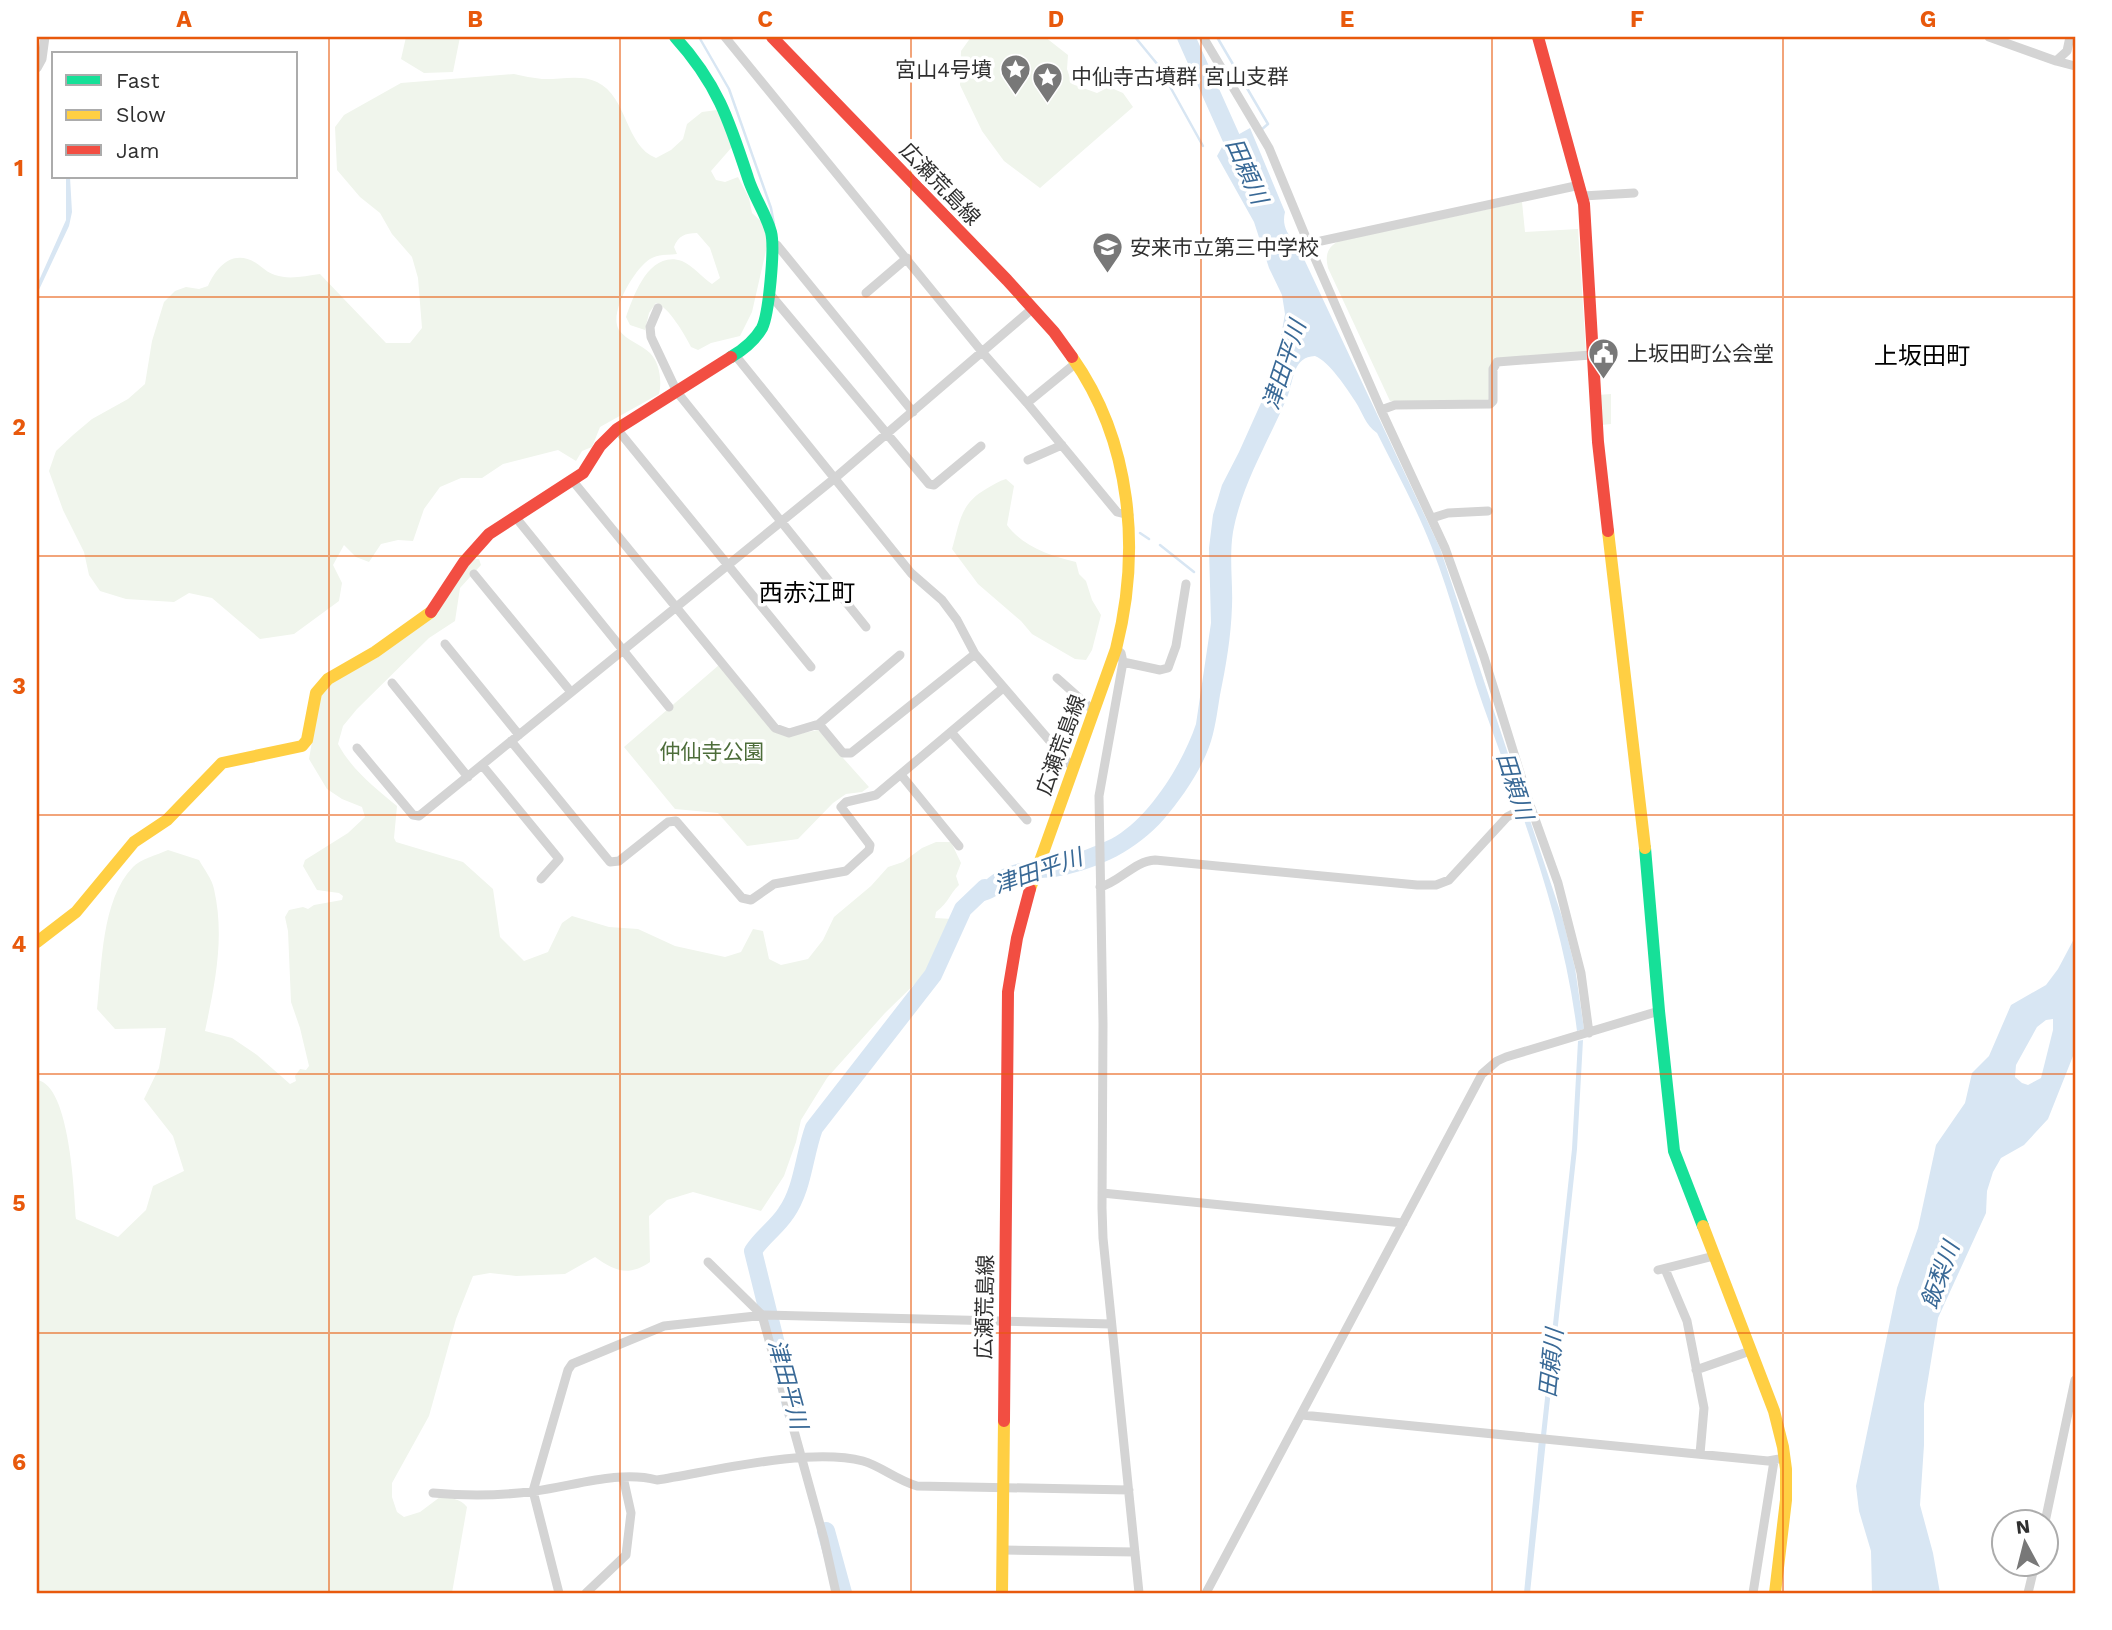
<svg xmlns="http://www.w3.org/2000/svg" width="2112" height="1630" font-family="'Work Sans','Noto Sans JP',sans-serif">
  <style>
    .green { fill: #f0f5ec }
    .water { fill: #d8e6f3; fill-rule: evenodd }
    .lines { fill: none; stroke-linecap: round; stroke-linejoin: round }
    .stream { stroke: #d8e6f3; stroke-width: 2.5 }
    .river { stroke: #d8e6f3; stroke-width: 18 }
    .street { stroke: #d4d4d4; stroke-width: 9 }
    .fast { stroke: #16e098; stroke-width: 12 }
    .slow { stroke: #ffcf43; stroke-width: 12 }
    .jam { stroke: #f24e42; stroke-width: 12 }
    .grid { fill: none; stroke: #e8590c; stroke-width: 2; stroke-opacity: 0.55 }
    .labels { text-anchor: middle; stroke-width: 7; stroke-linejoin: round; paint-order: stroke }
    .poi-label { font-size: 21px; fill: #2f2f2f; stroke: #fff; text-anchor: start }
    .street-label { font-size: 21px; fill: #2f2f2f; stroke: #fff }
    .park-label { font-size: 21px; fill: #4d6d3a; stroke: #fff }
    .water-label { font-size: 23px; font-style: italic; fill: #396996; stroke: #fff }
    .quarter-label { font-size: 24px; fill: #000; stroke: #fff }
    .neatline { fill: none; stroke: #e8590c; stroke-width: 2.5 }
    .grid-label { font-size: 23px; text-anchor: middle; font-weight: bold; fill: #e8590c }
  </style>
  <rect width="100%" height="100%" fill="#fff"/>
  <path class="green" d="M406 37H460L453 72 424 73 401 59Z
    M971 37H1045L1068 55 1067 69 1072 84 1097 93 1109 87 1123 93 1133 107 1040 188 1004 161 982 131 960 85 961 51Z
    M514 74C523 76 533 78 542 79 558 80 581 74 597 82 628 97 625 146 656 158L671 150 683 139 687 124 702 112 717 110 727 125 732 147 711 171 716 180 725 182 738 177 749 198 752 213 765 225 767 246 752 312 740 336 711 343 698 350 691 347C685 335 668 306 656 303L649 313 645 330 630 325 626 317C634 295 649 250 682 261 692 265 703 278 712 284L720 278 710 248 697 233C685 233 678 236 674 247L677 254C668 255 658 254 650 259 635 268 608 313 619 330 627 341 641 344 650 353 660 363 662 382 659 394L600 427 592 447 582 451 576 461 558 450 503 464 482 478H461L440 487 424 509 413 541 398 540 381 544 369 562 356 557 344 545 333 565 342 583 339 601 294 634 260 639 212 598 189 593 174 602 126 599 100 591 89 575 84 552 63 510 49 471 56 451 73 435 92 419 128 399 145 384 152 341 164 302 175 291 186 287 199 289 208 286C217 266 233 249 256 263 262 267 268 273 275 275 289 280 305 276 320 274L386 343H410L422 328 418 278 412 257 392 234 380 213 360 197 337 170 335 127 344 115 401 83Z
    M1522 202 1525 232 1578 229 1586 353 1494 359 1490 366 1491 397 1487 401H1390L1328 268C1325 256 1327 247 1339 241Z
    M1611 394V424L1601 425 1598 395Z
    M1006 479 1014 486 1007 525C1023 547 1051 556 1076 562L1079 574 1086 581 1092 600 1101 615 1092 650 1086 660 1075 659 1032 634 1021 621 978 584 952 549C960 522 960 504 986 489 993 485 999 481 1006 479Z
    M474 559H479L481 565 460 588 455 621 429 638 357 709 343 726 338 744C352 770 375 788 397 806L394 838 396 842 463 862 493 889 500 937 524 961 548 952 562 923 572 916 609 927 638 929 675 946 725 957 741 952 753 929 763 931 769 959 781 965 808 959 823 940 834 917 871 886 888 867 903 862 922 848 936 842H951L961 863 956 876 959 885C948 896 950 901 936 912L935 918 953 919 946 936 923 976 885 1013 827 1078 801 1120 796 1142 784 1176 761 1211 693 1192 667 1200 649 1216 650 1262C628 1277 615 1271 595 1257L565 1274 516 1276 490 1273 473 1276 456 1319 429 1416 392 1483V1497L397 1512 404 1517 420 1512 440 1497C450 1498 460 1498 467 1507L452 1593H37V1080C70 1085 74 1192 76 1219L118 1237 146 1210 153 1186 184 1171 173 1136 144 1099 159 1068 166 1028 115 1029 97 1009C102 966 101 900 133 867 140 859 157 855 168 850L199 860C204 869 212 879 214 889 225 937 215 984 205 1031L232 1038 257 1055 290 1084 296 1081 295 1076 300 1069 306 1070 309 1066 300 1028 291 1002 288 931 285 917 289 910 303 907 308 909 314 905 342 900 343 896 339 893 317 890 303 866 305 860 348 833 365 817 362 807 342 799 327 789 309 759 320 695 329 684 382 652 453 583Z
    M719 665 789 736 818 730 869 787 862 792 846 794 833 803 798 839 747 846 718 813 675 809 624 747Z"/>
  <path class="water" d="M1250 128 1285 212C1282 224 1286 234 1296 242L1440 548 1563 920 1575 968 1584 1029 1577 1031C1563 917 1521 812 1483 705 1465 653 1452 599 1432 548 1417 509 1396 471 1377 433 1365 425 1363 413 1355 401 1347 389 1329 361 1315 356 1293 357 1294 379 1288 395 1269 441 1242 483 1233 532 1229 557 1233 582 1232 606 1231 637 1226 666 1220 695 1217 713 1215 731 1209 747 1200 772 1181 799 1164 819 1137 850 1100 868 1060 876 1046 879 1031 877 1018 881 1007 883 1004 891 996 896 988 901 976 903 967 906 974 887 993 871 1013 865 1024 861 1038 862 1050 860 1071 856 1092 848 1111 839 1149 819 1183 763 1196 724L1211 623 1209 548 1213 515 1222 485 1239 452 1274 374 1285 314 1282 295 1269 268 1254 222 1217 156 1222 147 1227 148 1225 142Z
    M66 177H70L72 212 69 226 37 294V285L66 220Z
    M2075 937V1051L2048 1119 2024 1145 2001 1158 1993 1172 1987 1191 1986 1213 1938 1318 1924 1404V1445L1920 1505 1933 1553 1940 1593H1872L1871 1551 1859 1511 1856 1486 1897 1288 1918 1228 1936 1145 1965 1103 1972 1073 1989 1056 2011 1005 2046 985 2058 969ZM2053 1019V1030L2041 1078 2028 1085 2022 1083 2015 1077 2016 1065 2037 1027 2046 1020Z
    M1583 1040 1577 1149 1546 1436 1541 1435 1572 1149 1578 1041Z
    M1539 1439 1546 1440 1530 1593H1524Z"/>
  <g class="lines">
    <path class="stream" d="M699 37 729 89 771 208 774 224
      M1135 37 1158 65 1203 146
      M1217 37 1268 124 1261 130
      M1140 533 1149 539
      M1160 545 1194 572"/>
    <path class="river" d="M1186 37 1241 160
      M793 1413 753 1251C762 1237 777 1227 786 1213 803 1189 804 1155 814 1128L933 975 963 909 985 888
      M826 1531 843 1593"/>
    <path class="street" d="M725 37 983 353 1027 403 1117 512 1129 515
      M1203 37 1269 148 1307 240 1381 410 1445 548 1484 657 1530 805 1558 883 1581 973 1589 1033
      M1989 37 2056 61 2067 51 2070 37
      M2056 61 2075 66
      M37 68 42 59 45 37
      M1583 196 1634 193
      M773 245H777L913 412
      M1309 245 1321 241 1580 185
      M769 293 929 484 934 485 981 446
      M866 293 907 258
      M658 308 650 327 651 337 677 392 866 627
      M735 355 911 573 942 600 957 620 975 654 1073 768
      M1027 403 1076 363
      M1381 410 1395 405 1490 404 1493 401V369L1497 362 1591 355
      M617 429 811 667
      M1028 460 1062 445
      M572 480 775 728 789 733 819 724 843 753H851L975 654
      M1432 518 1448 513 1488 511
      M517 519 669 707
      M474 574 571 692
      M445 644 519 735
      M1116 649 1121 653 1123 662 1099 796 1103 1024 1102 1208 1103 1238 1139 1593
      M1123 662 1160 670 1168 668 1176 646 1186 584
      M1057 678 1094 711
      M392 683 468 777
      M819 724 900 655
      M951 732 1027 820
      M511 741 610 862 619 861 668 822 676 821 742 898 751 900 774 884 846 871 869 850 870 845 841 807 846 802 876 795 1003 688
      M357 748 413 815 419 816 835 478 1032 309
      M482 765 559 859 541 879
      M902 776 959 846
      M1100 887C1120 882 1134 861 1155 860L1417 885H1436L1449 880 1507 817 1530 805
      M1102 1193 1403 1223
      M708 1262 762 1315 824 1539 836 1593
      M1665 1269 1687 1321 1704 1408 1700 1454
      M1658 1270 1714 1256
      M1696 1370 1750 1351
      M1302 1415 1768 1461 1784 1458
      M433 1493C467 1496 500 1496 535 1491 574 1486 619 1470 657 1480 714 1471 809 1447 863 1461 881 1466 896 1480 917 1486L1129 1490
      M2045 1522 2075 1380
      M1003 1550 1135 1552
      M559 1593 533 1491 568 1370 572 1364 664 1326 765 1315 1111 1324
      M586 1593 626 1555 631 1513 623 1477
      M1206 1593 1482 1074 1497 1061 1506 1057 1659 1011
      M1753 1593 1774 1461
      M2028 1593 2035 1564"/>
    <path class="fast" d="M675 37C717 83 729 120 748 178 754 197 766 214 771 232 775 247 769 314 762 328 755 340 743 350 731 357
      M1645 848 1659 1011 1674 1151 1703 1226"/>
    <path class="slow" d="M1608 531 1645 848
      M1030 889 1116 649C1141 551 1132 442 1072 357
      M37 942 76 912 134 842 167 820 222 763 302 746 307 740 316 693 328 679 375 652 431 612
      M1703 1226 1774 1411 1783 1447 1786 1469V1500L1775 1593
      M1002 1593 1004 1421"/>
    <path class="jam" d="M772 37 1007 280 1054 332 1072 357
      M1538 37 1584 204 1598 442 1608 531
      M431 612 464 562 489 534 583 473 600 446 617 429 731 357
      M1004 1421 1008 992 1017 938 1030 889"/>
  </g>
  <path class="grid" d="M329 37V1593M620 37V1593M911 37V1593M1201 37V1593M1492 37V1593M1783 37V1593M37 297H2075M37 556H2075M37 815H2075M37 1074H2075M37 1333H2075"/>
  <defs>
    <symbol id="sight-pin" viewBox="-11 -11 22 30"><path d="M0 17L-7.5 6A9.5 9.5 0 1 1 7.5 6Z" fill="#787878" stroke="#fff"/><path d="M0-6L1.8-2.2L6-1.7L2.9 1.2L3.7 5.4L0 3.3L-3.7 5.4L-2.9 1.2L-6-1.7L-1.8-2.2Z" fill="#fff"/></symbol>
    <symbol id="school-pin" viewBox="-11 -11 22 30"><path d="M0 17L-7.5 6A9.5 9.5 0 1 1 7.5 6Z" fill="#787878" stroke="#fff"/><path d="M0-5L7-2L0 1L-7-2ZM-4 1L0 2.5L4 1V4Q0 6-4 4Z" fill="#fff"/></symbol>
    <symbol id="civic-pin" viewBox="-11 -11 22 30"><path d="M0 17L-7.5 6A9.5 9.5 0 1 1 7.5 6Z" fill="#787878" stroke="#fff"/><path d="M-.6-6.5H3V-4.5H.6V-3L4-1V1h2V6H-6V1h2V-1L-.6-3ZM-1.2 2.5V6h2.4V2.5Z" fill="#fff"/></symbol>
  </defs>
  <g fill-rule="evenodd">
    <use href="#sight-pin" x="998" y="52" width="35" height="47"/>
    <use href="#sight-pin" x="1030" y="60" width="35" height="47"/>
    <use href="#school-pin" x="1090" y="230" width="35" height="47"/>
    <use href="#civic-pin" x="1586" y="336" width="35" height="47"/>
  </g>
  <g class="labels">
    <g class="poi-label">
      <text x="992" y="77" text-anchor="end">宮山4号墳</text>
      <text x="1071" y="84">中仙寺古墳群 宮山支群</text>
      <text x="1130" y="255">安来市立第三中学校</text>
      <text x="1627" y="361">上坂田町公会堂</text>
    </g>
    <g class="street-label">
      <text transform="translate(940 184) rotate(46)" y="7">広瀬荒島線</text>
      <text transform="translate(1061 745) rotate(-70)" y="7">広瀬荒島線</text>
      <text transform="translate(985 1307) rotate(-89)" y="7">広瀬荒島線</text>
    </g>
    <g class="park-label">
      <text x="712" y="759">仲仙寺公園</text>
    </g>
    <g class="water-label">
      <text transform="translate(1247 171) rotate(66)" y="8">田頼川</text>
      <text transform="translate(1284 365) rotate(-72)" y="8">津田平川</text>
      <text transform="translate(1515 786) rotate(72)" y="8">田頼川</text>
      <text transform="translate(1038 871) rotate(-19)" y="8">津田平川</text>
      <text transform="translate(1940 1275) rotate(-70)" y="8">飯梨川</text>
      <text transform="translate(1551 1363) rotate(-84)" y="8">田頼川</text>
      <text transform="translate(788 1384) rotate(75)" y="8">津田平川</text>
    </g>
    <g class="quarter-label">
      <text x="1922" y="364">上坂田町</text>
      <text x="807" y="601">西赤江町</text>
    </g>
  </g>
  <rect width="2112" height="1630" fill="none" stroke="#ffffff" stroke-width="77"/>
  <rect x="52" y="52" width="245" height="126" fill="#ffffff" stroke="#acacac" stroke-width="2"/>
  <rect x="66" y="75" width="35" height="10" fill="#16e098" stroke="#acacac" stroke-width="2"/>
  <text x="116" y="88" font-size="21" fill="#2f2f2f">Fast</text>
  <rect x="66" y="110" width="35" height="10" fill="#ffcf43" stroke="#acacac" stroke-width="2"/>
  <text x="116" y="122" font-size="21" fill="#2f2f2f">Slow</text>
  <rect x="66" y="145" width="35" height="10" fill="#f24e42" stroke="#acacac" stroke-width="2"/>
  <text x="116" y="158" font-size="21" fill="#2f2f2f">Jam</text>
  <g transform="translate(2025 1543) rotate(353)"><circle r="33" fill="#ffffff" stroke="#acacac" stroke-width="2"/>
  <path d="M0-5L12 26L0 18L-12 26Z" fill="#787878"/>
  <text y="-10" font-size="19" font-weight="bold" text-anchor="middle" fill="#2f2f2f">N</text>
  </g>
  <rect x="38" y="38" width="2036" height="1554" class="neatline"/>
  <g class="grid-label">
    <text x="184" y="27">A</text>
    <text x="475" y="27">B</text>
    <text x="765" y="27">C</text>
    <text x="1056" y="27">D</text>
    <text x="1347" y="27">E</text>
    <text x="1637" y="27">F</text>
    <text x="1928" y="27">G</text>
    <text x="19" y="176">1</text>
    <text x="19" y="435">2</text>
    <text x="19" y="694">3</text>
    <text x="19" y="952">4</text>
    <text x="19" y="1211">5</text>
    <text x="19" y="1470">6</text>
  </g>
</svg>
